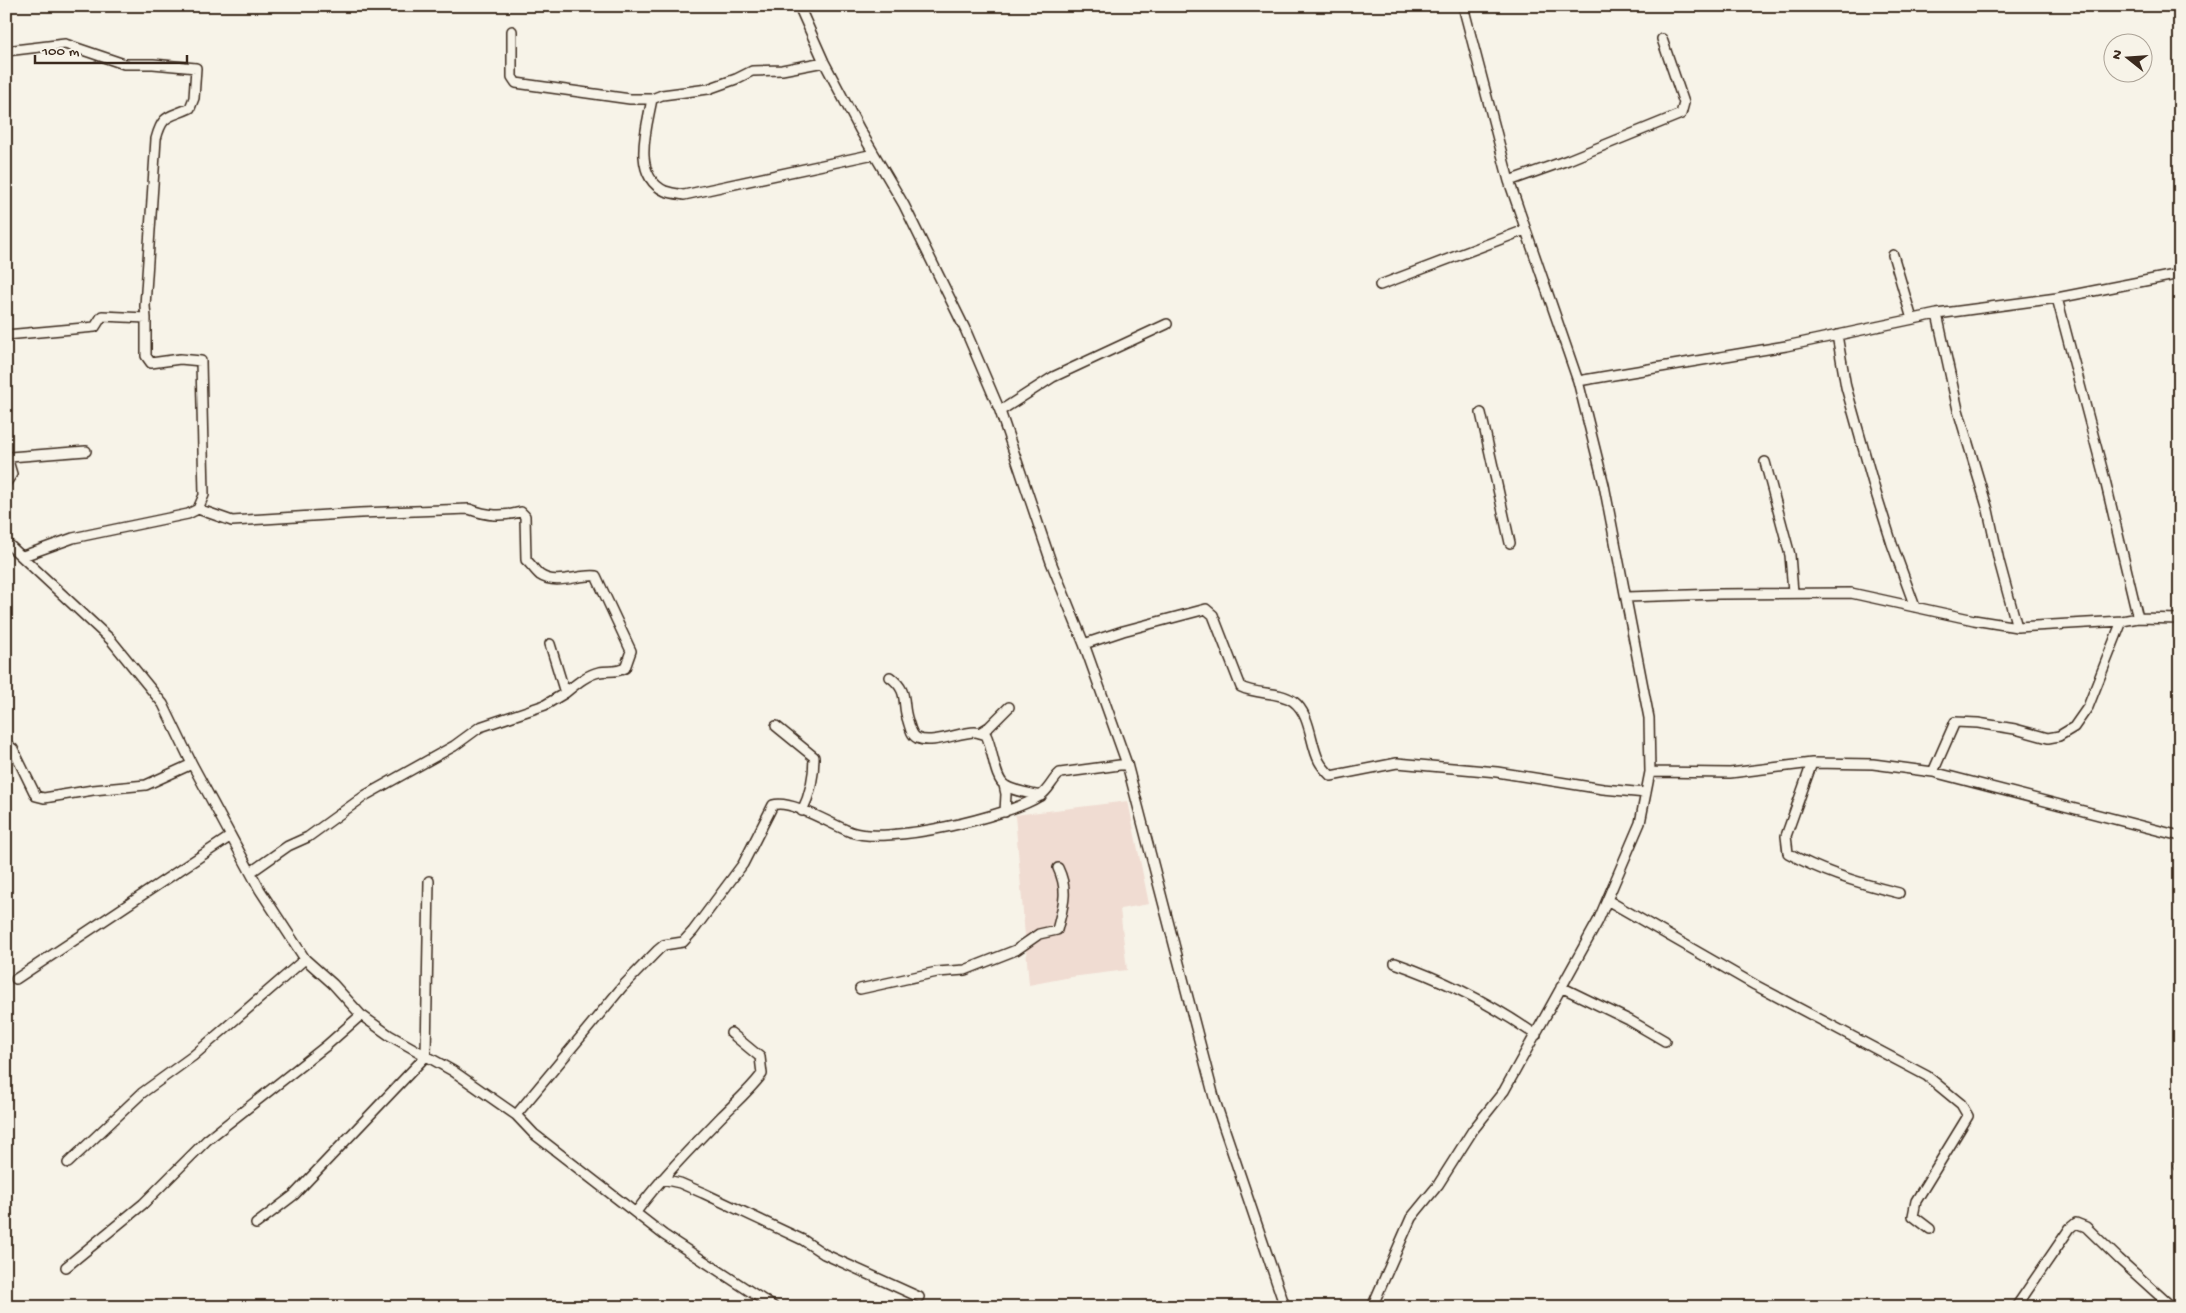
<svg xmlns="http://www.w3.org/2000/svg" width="2186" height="1313" font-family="'Gochi Hand',sans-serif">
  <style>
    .built { fill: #f0dcd2 }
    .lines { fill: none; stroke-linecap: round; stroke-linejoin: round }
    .street-casing { stroke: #3b2a1e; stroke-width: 12 }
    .street { stroke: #f7f3e8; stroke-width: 9 }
  </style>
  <rect width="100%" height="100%" fill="#f7f3e8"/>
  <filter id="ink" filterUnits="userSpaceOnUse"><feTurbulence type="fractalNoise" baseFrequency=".02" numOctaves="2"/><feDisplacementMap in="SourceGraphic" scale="10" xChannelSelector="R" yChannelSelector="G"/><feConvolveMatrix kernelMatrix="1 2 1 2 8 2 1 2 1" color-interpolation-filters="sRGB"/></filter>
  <g filter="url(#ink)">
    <path class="built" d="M1128 801 1149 904 1120 909 1127 970 1071 977 1029 985 1015 815Z"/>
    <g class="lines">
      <defs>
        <path id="street" d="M799 6 824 62 860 130 904 205 965 329 1000 411 1051 562 1084 644 1127 764 1215 1101 1285 1307
          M512 31V77L516 83 630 99H652
          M6 51 65 44 124 64H153L196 68 194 98 190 108C169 118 163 113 156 139L145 306 146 318
          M824 62 782 70 752 71 736 79 708 89 662 95 652 99C647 127 631 175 665 191 671 193 678 194 684 195L874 154
          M1509 181 1568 160 1681 114 1684 103 1662 39
          M1893 255 1912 319
          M1380 285 1525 230
          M2057 298 2105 480 2138 618
          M1937 314 1958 410 1988 510 1999 561 2017 627
          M6 335 95 327 102 316 146 318V356L151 363 180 359 201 361 204 495 198 509 188 514 73 538 23 556
          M1837 335 1846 387 1875 490 1892 544 1915 607
          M1578 381 1786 346 1937 314 2057 298 2180 274
          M1000 411 1053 377 1167 324
          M1481 413 1510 543
          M1765 462 1790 555 1793 592
          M6 483 12 474 9 464 10 457 86 451
          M198 509 232 521 360 513 469 509C488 516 502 517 521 512L525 516 526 560C531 564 535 571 540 575 556 586 579 574 596 576L631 651 625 668C616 673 609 670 599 672 586 675 575 685 565 693
          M6 542 111 640 163 704 192 764 260 890 305 959 333 984 361 1015 389 1035 453 1071 516 1115 534 1134 664 1235 774 1307
          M1627 597 1719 594 1851 593 1974 620 2017 627 2122 621 2138 618 2180 619
          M1084 644 1123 631 1206 609 1213 615 1241 687C1257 695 1279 691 1293 701 1311 714 1310 744 1319 761 1322 767 1327 772 1331 776L1397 763 1497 772 1603 789 1646 793
          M890 677C910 692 901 702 908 721 910 727 911 735 917 738 932 745 959 732 975 732 978 732 983 734 986 735 993 748 994 780 1006 786 1016 792 1029 793 1041 796
          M776 726 814 757C814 776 811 793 802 811
          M979 733 989 727 1009 707
          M6 744 13 749 36 796 44 798 93 790 146 785 192 764
          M1812 763 1786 836 1788 853C1822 872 1861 884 1899 893
          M1650 772 1730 773 1812 763 1873 764 1933 772 2180 836
          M1933 772 1955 722 1978 723 2015 729 2048 738 2059 736 2074 727 2088 707 2122 621
          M1004 785 1006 794 1005 812
          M251 872 288 846 308 837 366 795 454 746 480 727 545 705 565 693 550 644
          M1607 900 1755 985 1927 1076 1961 1104 1968 1116 1916 1201 1913 1216 1930 1229
          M1395 963C1444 980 1493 1005 1536 1035
          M16 979 231 836
          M1561 987 1629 1020 1665 1041
          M860 989 937 972 965 970 1016 950 1039 934 1057 930C1063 906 1069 891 1058 868
          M516 1115 623 986 658 950 664 945 683 942 693 931 743 864 773 805C791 799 832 825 851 832 887 845 1007 817 1040 796 1049 790 1052 780 1060 773L1127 764
          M68 1163 142 1093 193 1056 305 959
          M2179 1166H2180
          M662 1179 680 1183 703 1193 803 1240 824 1254 919 1297
          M636 1212C661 1178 692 1147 722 1116 737 1101 749 1091 762 1074L760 1057 731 1033
          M256 1224 294 1195 426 1056 429 881
          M66 1267 143 1204 207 1140 326 1046 361 1015
          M1372 1307 1411 1218 1438 1185 1473 1130 1504 1091 1598 921 1640 823 1650 772 1649 718 1604 485 1578 381 1509 181 1463 6
          M2016 1307 2070 1228 2076 1223 2086 1227 2119 1259 2172 1307"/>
      </defs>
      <use href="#street" class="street-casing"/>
      <use href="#street" class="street"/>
    </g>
  </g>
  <rect width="2186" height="1313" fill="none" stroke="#f7f3e8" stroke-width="25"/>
  <rect x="12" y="12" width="2161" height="1288" fill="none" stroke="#3b2a1e" stroke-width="2" filter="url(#ink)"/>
  <g transform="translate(2128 58) rotate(287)"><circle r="24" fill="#f7f3e8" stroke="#aca397"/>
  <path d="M0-4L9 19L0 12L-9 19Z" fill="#3b2a1e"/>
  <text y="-8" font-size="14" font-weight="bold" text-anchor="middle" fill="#3b2a1e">N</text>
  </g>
  <path d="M35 55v8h152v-8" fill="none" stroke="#3b2a1e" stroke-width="2.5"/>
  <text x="42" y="55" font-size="15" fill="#3b2a1e" stroke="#f7f3e8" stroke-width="4" paint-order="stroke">100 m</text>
</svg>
